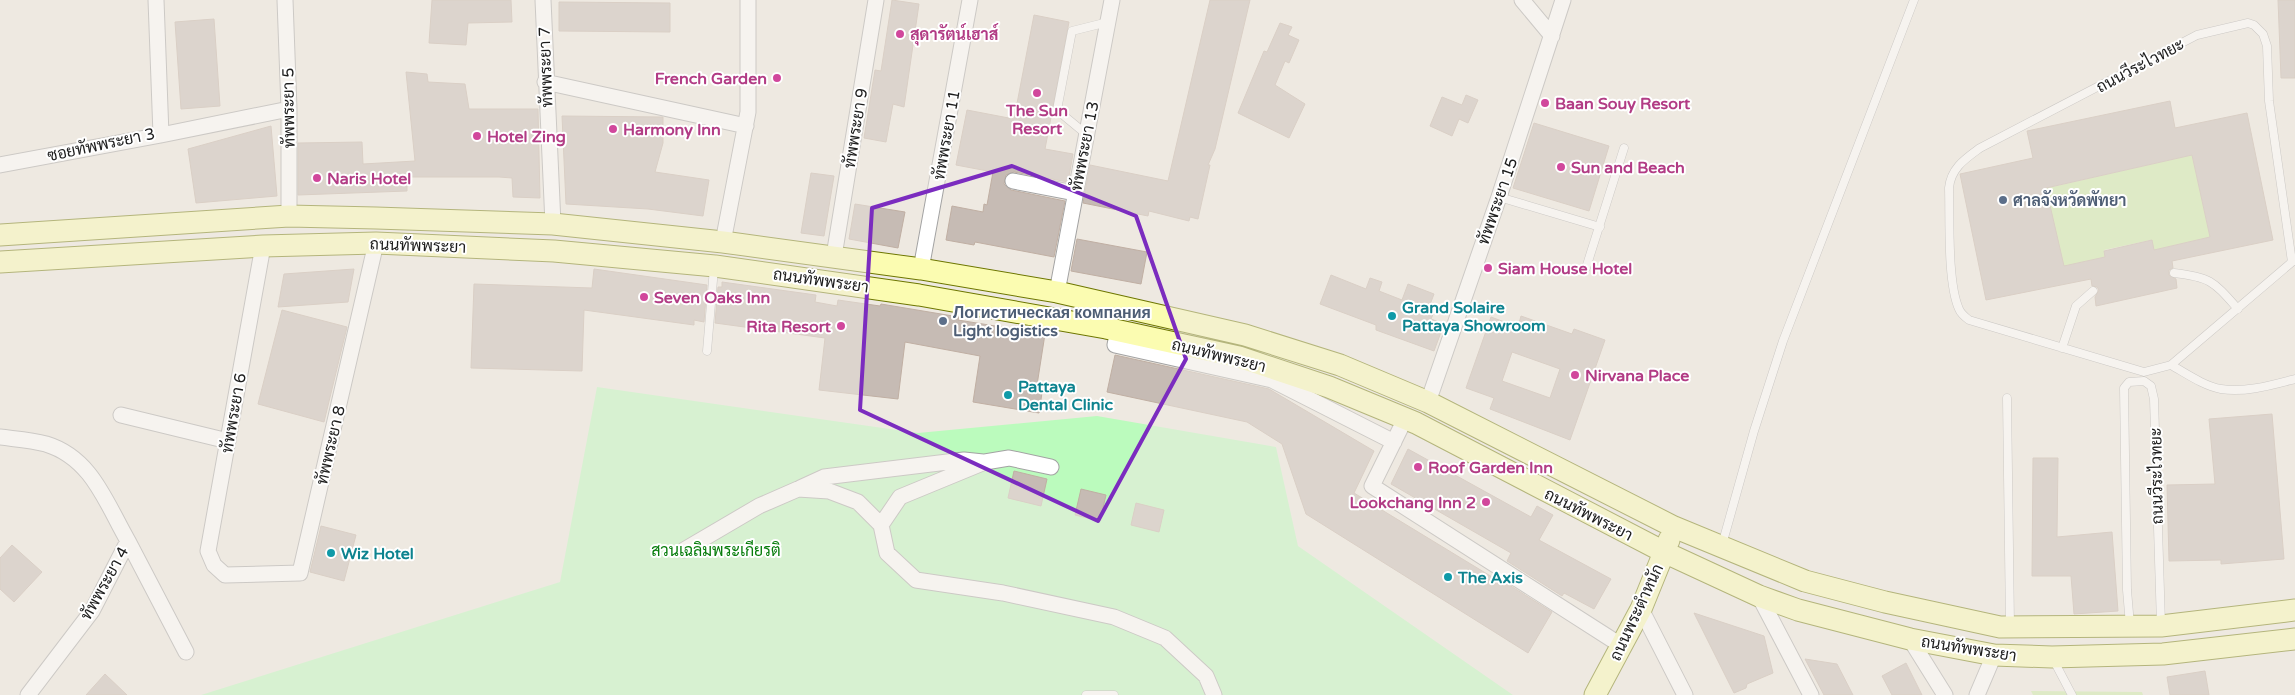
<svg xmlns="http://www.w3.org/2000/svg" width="2295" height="695" font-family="'Varela Round',Sarabun,sans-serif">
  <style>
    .grass { fill: #caeba4 }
    .park { fill: #bbfbbd }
    .building { fill: #c6bbb4; stroke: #c0afa3; fill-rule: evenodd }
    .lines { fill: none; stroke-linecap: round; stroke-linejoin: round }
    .lane-casing { stroke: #a3a3a3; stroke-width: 9 }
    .street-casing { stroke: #a3a3a3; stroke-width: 17 }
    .secondary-casing { stroke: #6d7600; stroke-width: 23 }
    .lane { stroke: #fff; stroke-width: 8 }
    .street { stroke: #fff; stroke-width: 15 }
    .secondary { stroke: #fbfcb1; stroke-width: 21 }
    .marked { fill: none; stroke: #7b2cbf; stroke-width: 4; stroke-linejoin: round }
    .hotel-dot { fill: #d1479c; stroke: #fff; stroke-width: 2 }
    .service-dot { fill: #5c6f8a; stroke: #fff; stroke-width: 2 }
    .culture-dot { fill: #0f9aa8; stroke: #fff; stroke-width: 2 }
    .labels { text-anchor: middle; stroke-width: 4; stroke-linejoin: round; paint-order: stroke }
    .hotel-label { font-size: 16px; font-weight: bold; fill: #b23c85; stroke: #fff; text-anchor: start }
    .street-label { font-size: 16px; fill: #1c1c1c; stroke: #fff }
    .service-label { font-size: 16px; font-weight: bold; fill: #4e5e75; stroke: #fff; text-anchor: start }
    .culture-label { font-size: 16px; font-weight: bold; fill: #0d838f; stroke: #fff; text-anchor: start }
    .park-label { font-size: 16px; fill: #077d0c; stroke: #fff }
  </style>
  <rect width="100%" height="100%" fill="#eee9e1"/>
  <path class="grass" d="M2192 155 2210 237 2154 250 2151 240 2104 250 2105 257 2056 268 2040 195 2047 193V188Z
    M2031 691 2142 692 2143 695H2033Z"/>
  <path class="park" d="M597 387 918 433 1097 416 1276 447 1298 546 1513 695H201L560 582Z"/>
  <path class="building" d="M432 0H511L512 22 468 23 466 45 429 43Z
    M892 0 919 4 904 107 893 104 886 142 864 138 875 70 881 71Z
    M1210 0H1250L1215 149 1208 165H1210L1198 219 1190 217 1189 221 1149 211 1148 216 1083 203 1090 165 1168 181Z
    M2278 0H2295V78H2281Z
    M559 2 670 3V32L559 31Z
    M1034 15 1069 22 1045 149 1073 154 1068 182 1014 172 1006 175 1004 184 1011 190 1065 201 1054 257 975 242 974 245 946 240 952 206 983 212 984 204 987 205 993 172 956 165 967 110 1014 119Z
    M214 19 220 106 181 109 175 22Z
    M1280 23 1292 27 1288 35 1299 40 1289 63 1285 61 1275 85 1305 104 1289 138 1238 113 1264 51 1267 52Z
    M406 72 427 74 428 82 465 84 469 109H538L540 198 513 197 512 178 499 177H407V191L298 195V143L362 142 363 164 415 161Z
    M1466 95 1478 100 1468 123 1459 119 1452 136 1430 126 1442 97 1462 105Z
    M2170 101 2175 128 2247 113 2273 240 2172 261 2173 268 2169 270V275L2176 279 2177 288 2096 306 2095 297 2099 290 2097 287 2092 286 2091 279 1986 300 1960 174 2033 158 2027 131ZM2192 155 2210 237 2154 250 2152 240 2104 251 2105 257 2064 266 2046 188Z
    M562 116 663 117V143L655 172 709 180 703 216 648 209 566 204Z
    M1534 123 1609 146 1589 211 1513 188Z
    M271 126 277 196 196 203 188 149Z
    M811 173 834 176 824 236 801 233Z
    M855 204 905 212 898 248 849 239Z
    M1077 239 1147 252 1141 284 1071 271Z
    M354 269 348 302 278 307 284 274Z
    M594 269 707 285 704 322 694 320V325L584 310 582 371 471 368 474 284 592 288Z
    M1331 275 1366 289 1370 278 1382 282 1379 291 1402 300 1408 284 1434 294 1428 310 1434 312 1431 319 1444 324 1434 351 1376 330V325L1320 304Z
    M722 282 816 295 815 302 837 306 838 300 880 306 881 304 959 317 958 320 1045 334 1037 385 1043 386 1039 413 973 402 980 356 905 342 898 399 819 390 825 338 715 323 718 287H722Z
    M282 310 347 327 324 422 258 404Z
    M1521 316 1572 334 1574 329 1605 340 1570 440 1490 409 1494 398 1466 388 1491 317 1518 327ZM1512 352 1560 369 1550 398 1502 381Z
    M1115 355 1269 389 1374 451 1354 493 1497 580 1498 578 1552 612 1528 653 1306 514 1282 444 1247 422 1107 392Z
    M2272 414 2284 559 2221 564V560L2169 561 2167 485 2215 484 2209 419Z
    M1408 449 1531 517 1537 506 1553 515 1539 540 1611 579 1594 609 1564 593 1562 596 1507 561 1511 553 1391 484Z
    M2033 458H2058L2057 537 2112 532 2118 611 2074 614 2071 576H2032Z
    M1014 471 1047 479 1041 506 1008 498Z
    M1081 489 1106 495 1100 521 1075 515Z
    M1136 503 1164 510 1159 532 1131 525Z
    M321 526 356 535 344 581 310 572Z
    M12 545 42 572 14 602 0 589V558Z
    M1694 613 1764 636 1773 673 1747 684 1746 688 1734 693Z
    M1805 659 1837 664 1853 695H1824Z
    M1906 663 1922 695H1892L1882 676Z
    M2205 671 2209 695H2170L2167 677Z
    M105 674 127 695H86Z"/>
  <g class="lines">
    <defs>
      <path id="lane" d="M2248 23 2254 25 2263 34 2267 46 2269 101 2292 262 2171 365 2144 372 1969 320C1965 317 1961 314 1959 309 1947 282 1950 218 1949 188 1951 168 1965 159 1980 148L2197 35Z
        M1086 134 1057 110 1072 31 1108 22
        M1499 197 1600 227
        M1586 268 1624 148
        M2174 273C2211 277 2214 282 2238 309
        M2062 348 2076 306 2093 291
        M707 351 714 268
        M2171 365C2187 374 2204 386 2221 389 2245 393 2272 385 2295 379
        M2007 398 2010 625
        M1722 545 1754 431 1783 341 1914 0
        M2130 625 2127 590 2124 388 2129 382 2144 381 2151 386 2154 399 2161 624
        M2053 659 2072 695
        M1086 695H1114"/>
      <path id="street" d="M285 0 289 109V216
        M543 0 553 224
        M1522 0 1552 36
        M545 82 746 126
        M161 135 289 109
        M0 165 161 135 156 0
        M1013 181 1075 193
        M723 242 748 112V0
        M263 246 208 551 214 565 225 575 300 573 376 243
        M834 256 876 0
        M921 269 970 0
        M1057 292 1112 0
        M1118 330 1115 345 1272 380 1394 442
        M1428 402 1499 197 1563 0
        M121 415 228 441
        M1405 419 1372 486 1622 646
        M0 437C15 439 31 440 46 444 92 458 106 503 128 541L92 611 28 695
        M1051 467 1009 458 985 462 900 497 881 525 887 553 916 580 1003 593 1114 617 1165 638 1206 676 1214 695
        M800 488 824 477 964 460 983 462
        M128 541 186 652
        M684 550 759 506 798 489 829 491 858 502 881 525
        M1759 596 1811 695
        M1641 609 1685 695
        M1910 639 1945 695
        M1977 695 1994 655"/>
      <path id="secondary" d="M0 235 289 216 376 218 553 224 723 242 921 269 1057 292 1245 335 1340 365 1428 402 1674 527 1805 581 1885 602 2000 627 2161 626 2295 610
        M0 262 263 246 376 243 554 251 715 266 919 295 1106 328 1239 357 1329 387 1416 423 1664 552 1759 596 1798 610 1910 639 1994 655 2052 657 2163 654 2295 639
        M1595 695 1641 609 1669 540"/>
    </defs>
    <use href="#lane" class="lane-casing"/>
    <use href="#street" class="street-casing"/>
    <use href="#secondary" class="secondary-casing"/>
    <use href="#lane" class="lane"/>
    <use href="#street" class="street"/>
    <use href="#secondary" class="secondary"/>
  </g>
  <path d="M0 0H2295V695H0ZM1012 166 1136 216 1186 359 1098 521 860 410 872 208Z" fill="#eee9e1" fill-opacity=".55" fill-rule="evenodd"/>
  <path class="marked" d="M1012 166 1136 216 1186 359 1098 521 860 410 872 208Z"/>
  <g class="hotel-dot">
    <circle cx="900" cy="34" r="5"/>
    <circle cx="777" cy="78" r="5"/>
    <circle cx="1037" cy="93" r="5"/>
    <circle cx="1545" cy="103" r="5"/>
    <circle cx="613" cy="129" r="5"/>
    <circle cx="477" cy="136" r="5"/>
    <circle cx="1561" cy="167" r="5"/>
    <circle cx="317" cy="178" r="5"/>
    <circle cx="1488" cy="268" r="5"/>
    <circle cx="644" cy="297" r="5"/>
    <circle cx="841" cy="326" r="5"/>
    <circle cx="1575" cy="375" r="5"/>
    <circle cx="1418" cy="467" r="5"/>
    <circle cx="1486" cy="502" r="5"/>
  </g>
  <g class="service-dot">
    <circle cx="2003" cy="200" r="5"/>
    <circle cx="943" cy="321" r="5"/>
  </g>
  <g class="culture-dot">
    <circle cx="1392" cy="316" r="5"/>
    <circle cx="1008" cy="395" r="5"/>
    <circle cx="331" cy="553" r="5"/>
    <circle cx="1448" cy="577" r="5"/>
  </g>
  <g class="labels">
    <g class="hotel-label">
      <text x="910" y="40">สุดารัตน์เฮาส์</text>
      <text x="767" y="84" text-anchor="end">French Garden</text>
      <text x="1555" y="109">Baan Souy Resort</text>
      <text x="1037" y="116" text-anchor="middle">The Sun<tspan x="1037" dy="18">Resort</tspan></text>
      <text x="623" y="135">Harmony Inn</text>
      <text x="487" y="142">Hotel Zing</text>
      <text x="1571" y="173">Sun and Beach</text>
      <text x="327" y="184">Naris Hotel</text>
      <text x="1498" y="274">Siam House Hotel</text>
      <text x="654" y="303">Seven Oaks Inn</text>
      <text x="831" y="332" text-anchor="end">Rita Resort</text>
      <text x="1585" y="381">Nirvana Place</text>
      <text x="1428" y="473">Roof Garden Inn</text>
      <text x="1476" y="508" text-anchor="end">Lookchang Inn 2</text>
    </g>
    <g class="street-label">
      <text transform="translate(2140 65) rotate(-28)" y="6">ถนนวีระไวทยะ</text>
      <text transform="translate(545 67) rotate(-92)" y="6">ทัพพระยา 7</text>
      <text transform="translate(288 108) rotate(-91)" y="6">ทัพพระยา 5</text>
      <text transform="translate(855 128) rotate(-81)" y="6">ทัพพระยา 9</text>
      <text transform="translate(946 135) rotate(-80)" y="6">ทัพพระยา 11</text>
      <text transform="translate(101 144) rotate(-12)" y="6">ซอยทัพพระยา 3</text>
      <text transform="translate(1084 146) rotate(-79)" y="6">ทัพพระยา 13</text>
      <text transform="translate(1497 201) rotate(-71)" y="6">ทัพพระยา 15</text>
      <text transform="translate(418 245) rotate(2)" y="6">ถนนทัพพระยา</text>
      <text transform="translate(821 280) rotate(8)" y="6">ถนนทัพพระยา</text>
      <text transform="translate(1219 355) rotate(14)" y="6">ถนนทัพพระยา</text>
      <text transform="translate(233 413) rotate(-80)" y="6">ทัพพระยา 6</text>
      <text transform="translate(330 445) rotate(-77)" y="6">ทัพพระยา 8</text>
      <text transform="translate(2156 476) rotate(-91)" y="6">ถนนวีระไวทยะ</text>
      <text transform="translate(1589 514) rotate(27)" y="6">ถนนทัพพระยา</text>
      <text transform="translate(104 583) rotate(-61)" y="6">ทัพพระยา 4</text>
      <text transform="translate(1636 612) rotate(-65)" y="6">ถนนพระตำหนัก</text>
      <text transform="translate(1969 648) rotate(9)" y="6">ถนนทัพพระยา</text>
    </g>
    <g class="service-label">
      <text x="2013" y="206">ศาลจังหวัดพัทยา</text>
      <text x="953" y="318">Логистическая компания<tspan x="953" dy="18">Light logistics</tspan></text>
    </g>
    <g class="culture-label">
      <text x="1402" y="313">Grand Solaire<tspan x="1402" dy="18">Pattaya Showroom</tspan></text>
      <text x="1018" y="392">Pattaya<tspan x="1018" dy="18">Dental Clinic</tspan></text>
      <text x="341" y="559">Wiz Hotel</text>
      <text x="1458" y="583">The Axis</text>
    </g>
    <g class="park-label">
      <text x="716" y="556">สวนเฉลิมพระเกียรติ</text>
    </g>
  </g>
</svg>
